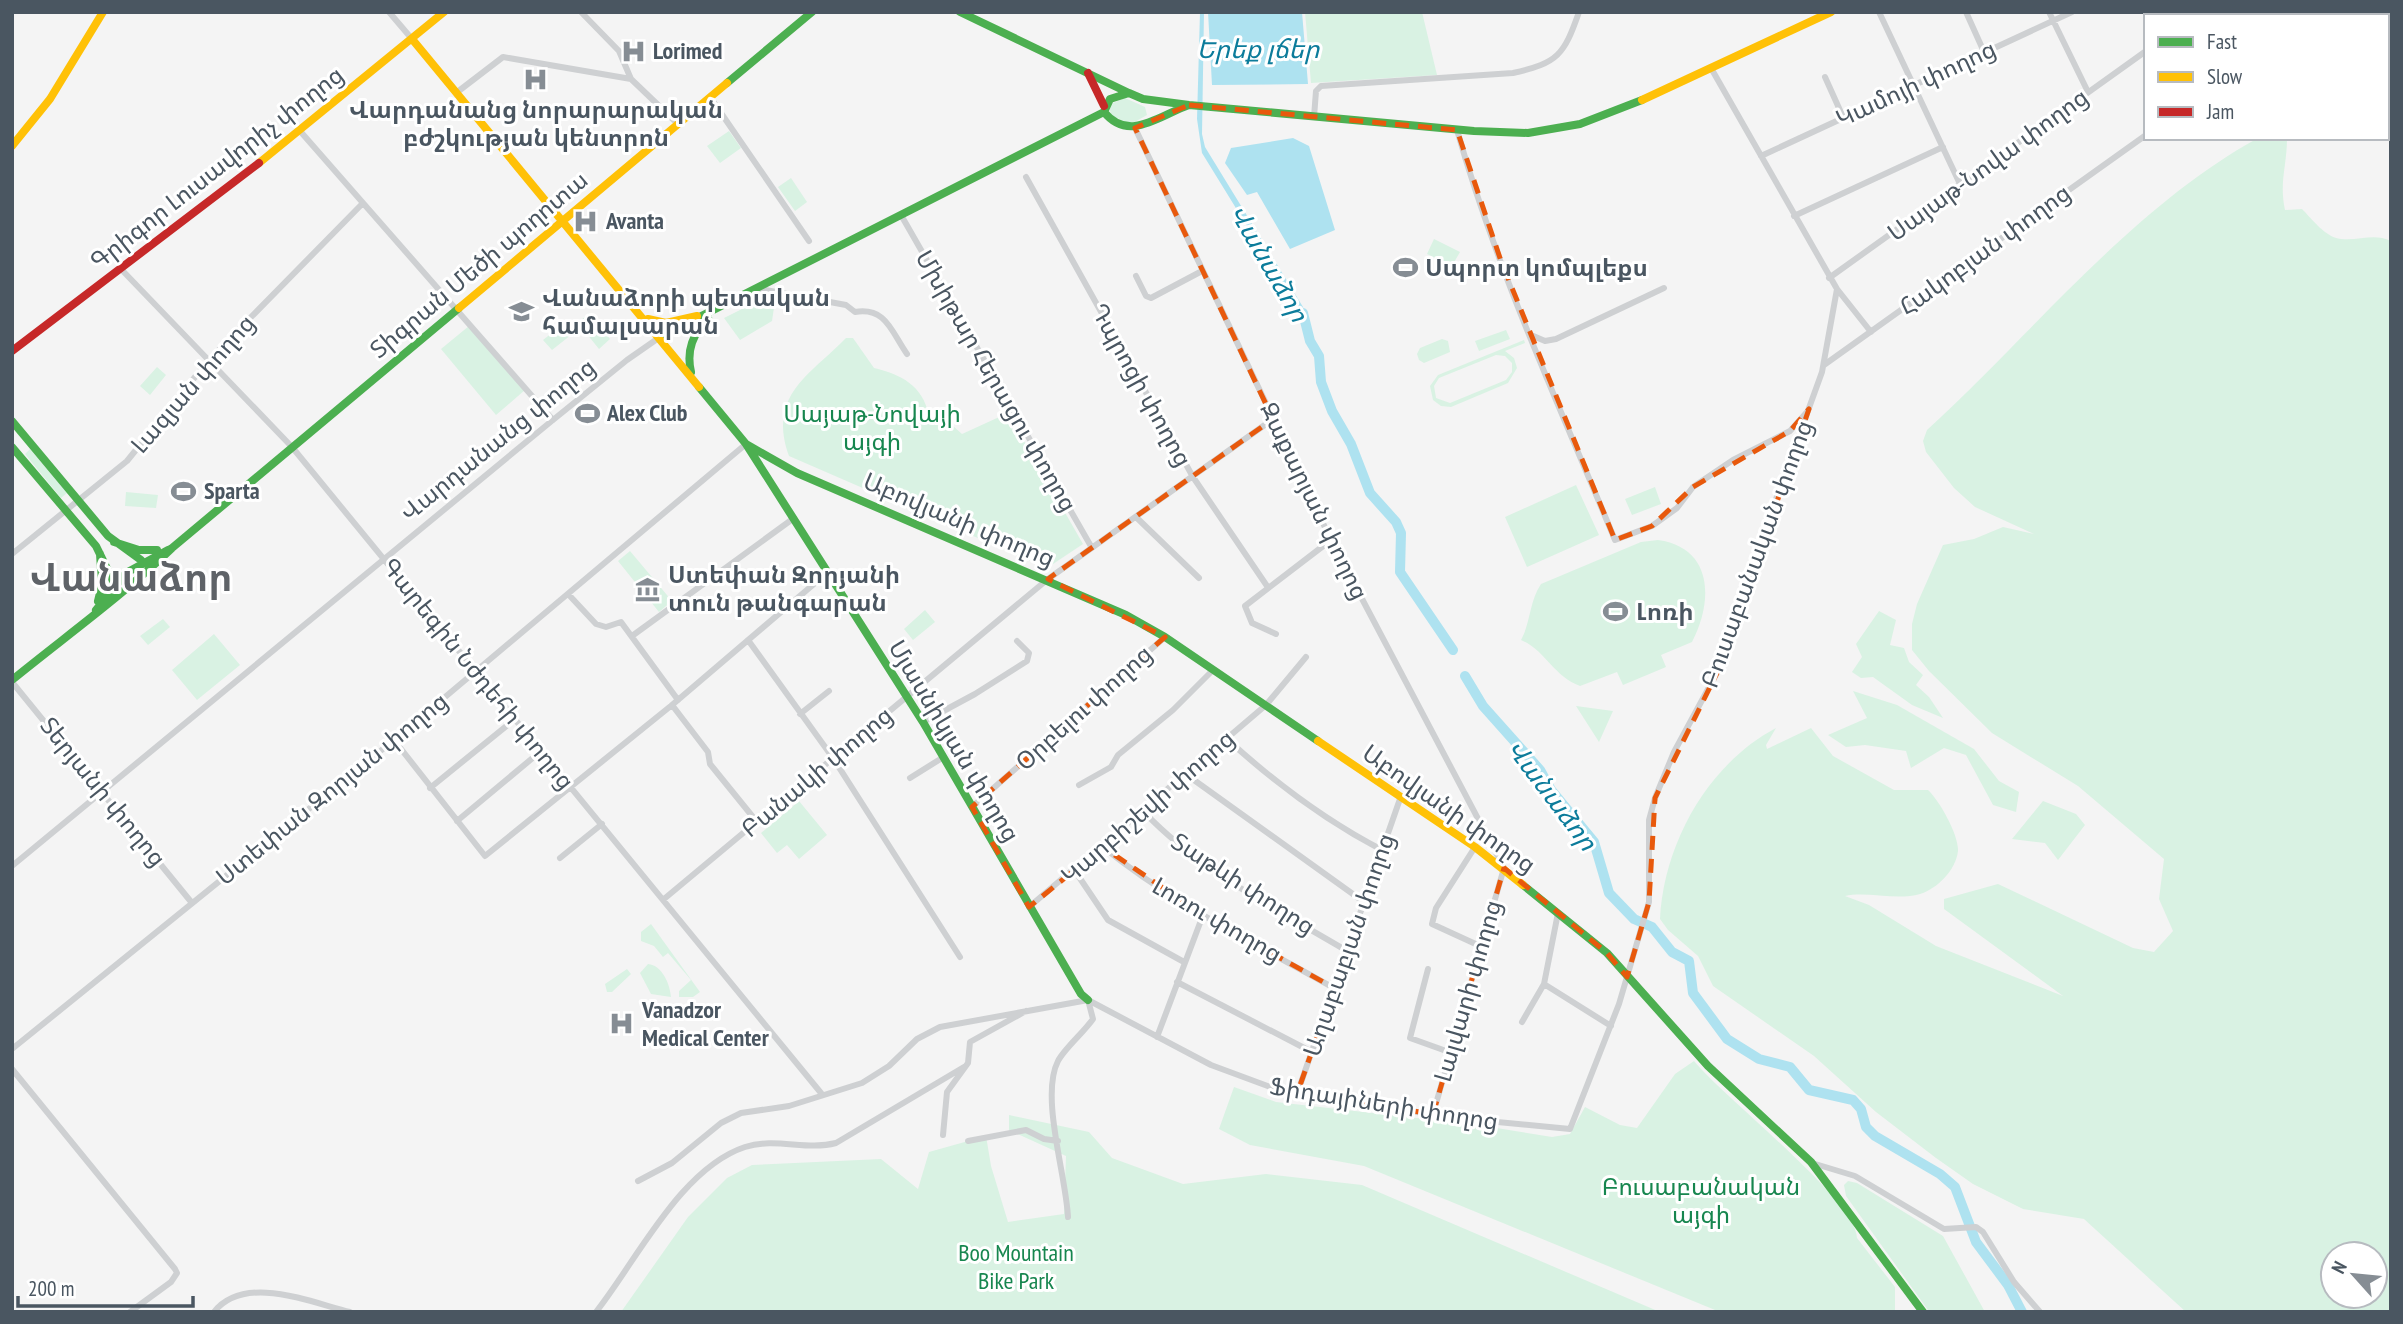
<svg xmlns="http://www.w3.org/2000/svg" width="2403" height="1324" font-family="'PT Sans Narrow','Noto Sans Armenian',sans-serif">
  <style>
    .green { fill: #d9f2e3; fill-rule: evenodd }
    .water { fill: #aee2f0 }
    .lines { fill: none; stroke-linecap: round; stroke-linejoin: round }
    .river { stroke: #aee2f0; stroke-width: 10 }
    .street { stroke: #ced0d2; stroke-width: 6 }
    .fast { stroke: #4caf50; stroke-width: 8 }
    .slow { stroke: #ffc107; stroke-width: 8 }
    .jam { stroke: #c62828; stroke-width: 8 }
    .marked { fill: none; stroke: #e8590c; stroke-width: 5; stroke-dasharray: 14 9; stroke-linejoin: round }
    .labels { text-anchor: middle; stroke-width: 6; stroke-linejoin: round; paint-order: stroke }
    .poi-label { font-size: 24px; font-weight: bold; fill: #4a5661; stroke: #fff; text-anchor: start }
    .street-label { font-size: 24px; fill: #4a5661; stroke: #fff }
    .park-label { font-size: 24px; fill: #17864f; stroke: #fff }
    .water-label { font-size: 26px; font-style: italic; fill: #0c7c9b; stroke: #fff }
    .town-label { font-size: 38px; font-weight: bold; fill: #5f6368; stroke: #fff }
  </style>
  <rect width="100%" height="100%" fill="#f4f4f4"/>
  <path class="green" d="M1305 12H1422L1437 75 1311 83Z
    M1125 98 1145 107 1147 115 1131 124 1112 116 1108 105Z
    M729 131 741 148 720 163 707 146Z
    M2258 138H2287C2287 166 2279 182 2285 210L2302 209C2312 219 2326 238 2341 239 2359 241 2374 233 2391 241V1312H2186L2084 1219 2023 1209 1973 1184 1936 1158 1876 1112 1814 1056 1713 986 1698 956 1668 930 1660 919C1664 843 1708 764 1776 728L1766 745 1767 749 1811 728 1833 756 1894 790H1928C1939 800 1959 835 1958 851 1956 870 1937 889 1920 894 1897 901 1867 891 1845 896L1869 905 1936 946 2063 996 1944 909V899L1998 884 2133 948 2154 952 2173 931 2159 899 2164 859 2078 786 1992 733 1929 671 1912 650V624L1917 604 1943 545 1974 539 2003 527 2034 534 1975 507 1954 488 1926 452 1923 441 1927 430C2033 333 2131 208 2258 138ZM2333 1254H2375V1296H2333Z
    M791 178 807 202 795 211 778 187Z
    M1434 239 1460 252 1452 266 1427 254Z
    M770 295 809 300 808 305 775 301 772 321 740 340 724 318Z
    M589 313 610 339 599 349 578 323Z
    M562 325 571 335 552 350 543 340Z
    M469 326 525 390 496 415 441 349Z
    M1506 330 1510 339 1479 351 1475 341Z
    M846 338H853L874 368C902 375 922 385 929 415L943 417 962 434 1008 413 1083 544 1047 568 789 456C767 395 810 375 846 338Z
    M1442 339 1448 341 1450 352 1424 363 1419 360 1417 354 1420 348Z
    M1524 340 1525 343 1505 351 1514 358 1517 368 1508 383 1451 407 1441 406 1433 400 1430 386 1438 375ZM1496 355 1505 356 1512 363V372L1506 380 1450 403 1436 398 1434 386 1439 378Z
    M157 367 166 375 150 395 140 386Z
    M30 449 67 493 61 498 25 454Z
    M1576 485 1599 535 1527 567 1505 517Z
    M1655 487 1661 504 1632 515 1625 499Z
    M126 492 158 495 156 508 125 506Z
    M1658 540C1714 548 1713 602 1692 642L1661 655 1666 667 1623 685 1617 672 1580 686C1554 677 1545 650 1521 640 1531 622 1529 602 1541 584L1641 542Z
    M630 551 672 601 659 612 618 561Z
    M925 610 935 622 913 640 904 629Z
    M1879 611 1896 620 1890 645 1904 648 1909 662 1923 675 1916 685 1929 697 1943 718 1912 705 1873 677 1861 678 1852 672 1862 657 1856 644Z
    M163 619 170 627 148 645 140 636Z
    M214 634 240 665 197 700 172 670Z
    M1853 691 1897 705 1974 749 1999 781 2019 792 2016 812 1993 805 1966 755 1944 748 1911 768 1906 751 1865 745 1846 747 1828 735 1867 718Z
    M1576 706 1613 711 1599 742Z
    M799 801 827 835 799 859 787 845 777 853 761 833Z
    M2043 801 2076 814 2085 825 2058 860 2045 843 2012 839Z
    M651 924 700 992 693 997H679V991L691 980 668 953 663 957 654 946 641 941V932Z
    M648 964C662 965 670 984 671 997L651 994 640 973Z
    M627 969 631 974 612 992H607L605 984Z
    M1694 1061C1723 1097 1857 1201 1857 1238L1895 1287V1312H1720L1364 1166 1250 1145 1219 1129 1234 1087 1276 1102 1478 1125 1552 1137 1570 1134 1585 1107 1620 1125 1637 1128 1675 1074Z
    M1009 1115 1089 1132 1112 1158 1183 1184 1266 1174 1362 1185 1660 1312H621L688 1217 727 1178 752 1165 881 1159 918 1189 929 1152 986 1136 991 1166 1008 1222 1064 1214 1066 1156 1009 1130Z
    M1848 1181 1857 1183 1943 1236 1985 1312 1928 1310 1846 1196 1844 1185Z"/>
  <path class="water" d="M1200 12H1204L1202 134 1205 147 1303 307 1308 325 1202 153 1197 119Z
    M1208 12H1302L1308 84 1212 85Z
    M1293 138 1309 146 1335 230 1290 249 1257 192 1247 195 1225 163 1231 148Z"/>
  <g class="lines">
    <path class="river" d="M1303 313 1310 341 1319 356 1321 382 1332 411 1351 444 1370 493 1396 522 1401 533 1400 572 1453 650
      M1465 676 1483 706 1540 770 1551 790 1594 842 1609 893 1634 919 1652 927 1672 952 1689 961 1693 993 1727 1039 1759 1059 1790 1067 1809 1090 1853 1100 1861 1109 1866 1127 1875 1136 1940 1174 1955 1187 1976 1242 2008 1285 2022 1312"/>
    <path class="street" d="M389 12 412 39
      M581 12 619 51 631 79 678 124
      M1879 12 1960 184
      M1966 12 1984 52
      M2049 12 2088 92
      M2194 16 2198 12
      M2347 16H2381
      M2387 17 2391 18
      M1825 77 1843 117
      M456 93 503 57 631 79
      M710 97 809 241
      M1314 117 1316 91 1321 86 1513 73C1558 63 1564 55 1579 12
      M1135 128 1331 540 1504 868 1433 1114
      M1457 130C1497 271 1559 405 1615 540L1652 526 1677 508 1693 487 1733 460 1790 431 1807 412
      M300 131 553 420
      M1761 156 2072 12
      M1026 177 1193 477 1267 586
      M901 215 1092 548
      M1794 216 1943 147
      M120 268 292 447 821 1093
      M1136 276 1146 296 1151 298 1202 271
      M1829 278 2146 51
      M760 289 846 305 855 312C886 307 891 331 907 354
      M1837 289 1871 332
      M1531 335 1545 341 1556 339 1664 288
      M1824 365 2146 135
      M1137 518 1199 578
      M12 554 127 461 208 361 363 203
      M569 595 596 624 606 627 621 622 678 700
      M1276 634 1252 623 1245 606 1331 540
      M632 636 794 518
      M748 640 833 758 960 957
      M12 682 192 903
      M672 705 708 752 710 764 757 822
      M800 714 829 691
      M923 722 975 694 1027 661 1029 653 1017 641
      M1227 739C1273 781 1328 822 1382 850
      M394 740 485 856 672 705 828 572
      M1187 775 1364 902
      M910 778 942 758
      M1079 785 1111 767 1118 755 1173 710 1213 670
      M430 788 515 719
      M972 807 1165 637
      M1144 812C1200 871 1278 910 1347 951
      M457 821 541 751
      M1103 847C1173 904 1256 944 1334 988
      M1475 847 1436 908 1432 924 1480 946
      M560 858 602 824
      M12 866 548 424 627 360 660 337
      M1075 871 1108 920 1184 962
      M664 899 1048 579 1273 419
      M1029 907 1266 705 1306 657
      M1428 969 1410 1038 1449 1052
      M1177 982 1312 1052
      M1544 984 1611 1026
      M1522 1022 1544 984 1558 913
      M1157 1037 1203 915
      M12 1049 394 740 746 444
      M12 1069 175 1269 177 1273 171 1282 130 1312
      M1297 1094 1401 796
      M943 1135 947 1092 968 1063 970 1042 1026 1011
      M968 1141 1026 1130 1044 1139 1058 1141
      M1812 1163 1855 1176 1944 1229 1976 1227 1983 1232 2014 1282 2040 1312
      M638 1181 672 1163 721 1123 741 1113 789 1106 862 1083 889 1066 917 1039 940 1027 1088 1000 1211 1065 1281 1091 1456 1118 1570 1129 1619 1004 1649 902V820L1655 798 1674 752 1720 667 1762 538 1822 372 1837 289 1711 68
      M1068 1217C1066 1175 1040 1096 1058 1061 1064 1049 1084 1032 1093 1019L1088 1000
      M214 1312C245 1273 312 1303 350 1312
      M596 1312C637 1260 681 1168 745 1147 776 1137 806 1151 836 1143L964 1067"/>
    <path class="fast" d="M960 12 1129 93
      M727 83 812 12
      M1189 105C1160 115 1129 143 1104 112L1110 99 1129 93 1143 99 1189 105 1474 131 1528 133 1580 124 1642 100
      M660 337 1104 112
      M691 372C686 350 693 334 708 318
      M699 387 746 444 923 722 1081 994 1088 1000
      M12 421 108 536 141 560
      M746 444 797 473 1126 615 1165 637 1318 741
      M12 447 96 546 114 583
      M114 542 139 550H157
      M98 601 102 585 100 554
      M96 610 126 573 168 550
      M12 680C66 636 122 596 172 548L459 308
      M1523 885 1607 953 1708 1066 1811 1162 1923 1312"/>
    <path class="slow" d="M412 39 699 387
      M1642 100 1831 12
      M12 146 50 99 103 12
      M259 163 444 12
      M459 308 727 83
      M648 319 666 323 697 316
      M1318 741 1475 847 1523 885"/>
    <path class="jam" d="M1088 73 1104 106
      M12 351 259 163"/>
  </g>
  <path class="marked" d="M1189 105 1457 130 1501 261 1615 540 1652 526 1693 487 1790 431 1809 409 1720 667 1655 798 1649 902 1627 977 1607 953 1504 868 1433 1114 1297 1094 1334 988 1200 913 1103 847 1029 907 972 807 1165 637 1048 579 1273 419 1135 128Z"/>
  <defs>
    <symbol id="hospital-bare" viewBox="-9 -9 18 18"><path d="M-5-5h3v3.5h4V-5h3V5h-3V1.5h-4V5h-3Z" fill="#868d94" stroke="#fff" stroke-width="2.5" paint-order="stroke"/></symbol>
    <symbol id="stadium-bare" viewBox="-9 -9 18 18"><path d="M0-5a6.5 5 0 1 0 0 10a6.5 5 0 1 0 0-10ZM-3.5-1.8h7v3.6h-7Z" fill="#868d94" stroke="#fff" stroke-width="2.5" paint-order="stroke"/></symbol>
    <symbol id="university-bare" viewBox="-9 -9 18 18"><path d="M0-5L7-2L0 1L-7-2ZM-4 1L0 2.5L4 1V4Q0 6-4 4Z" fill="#868d94" stroke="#fff" stroke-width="2.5" paint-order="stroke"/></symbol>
    <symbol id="museum-bare" viewBox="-9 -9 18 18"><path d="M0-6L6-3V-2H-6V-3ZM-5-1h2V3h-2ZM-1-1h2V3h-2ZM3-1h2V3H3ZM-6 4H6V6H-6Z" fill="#868d94" stroke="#fff" stroke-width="2.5" paint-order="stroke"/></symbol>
  </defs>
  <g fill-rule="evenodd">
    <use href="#hospital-bare" x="616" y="34" width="35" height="35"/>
    <use href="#hospital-bare" x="518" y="62" width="35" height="35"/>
    <use href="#hospital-bare" x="568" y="204" width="35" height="35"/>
    <use href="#stadium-bare" x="1388" y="250" width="35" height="35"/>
    <use href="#university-bare" x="504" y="294" width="35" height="35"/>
    <use href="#stadium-bare" x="570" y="396" width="35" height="35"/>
    <use href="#stadium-bare" x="166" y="474" width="35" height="35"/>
    <use href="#museum-bare" x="630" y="572" width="35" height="35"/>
    <use href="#stadium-bare" x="1598" y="594" width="35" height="35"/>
    <use href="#hospital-bare" x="604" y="1006" width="35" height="35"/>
  </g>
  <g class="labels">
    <g class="poi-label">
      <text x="653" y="59">Lorimed</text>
      <text x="536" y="118" text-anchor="middle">Վարդանանց նորարարական<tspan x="536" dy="28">բժշկության կենտրոն</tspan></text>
      <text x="606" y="229">Avanta</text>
      <text x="1425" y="276">Սպորտ կոմպլեքս</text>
      <text x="542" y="306">Վանաձորի պետական<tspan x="542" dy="28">համալսարան</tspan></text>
      <text x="607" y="421">Alex Club</text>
      <text x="204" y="499">Sparta</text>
      <text x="668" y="583">Ստեփան Զորյանի<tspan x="668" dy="28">տուն թանգարան</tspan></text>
      <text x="1636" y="620">Լոռի</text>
      <text x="642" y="1018">Vanadzor<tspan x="642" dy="28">Medical Center</tspan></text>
    </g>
    <g class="street-label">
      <text transform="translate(1916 84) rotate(-25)" y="8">Կամոյի փողոց</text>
      <text transform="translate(1988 165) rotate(-36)" y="8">Սայաթ-Նովա փողոց</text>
      <text transform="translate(217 168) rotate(-38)" y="8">Գրիգոր Լուսավորիչ փողոց</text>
      <text transform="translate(1985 250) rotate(-36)" y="8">Հակոբյան փողոց</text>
      <text transform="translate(479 265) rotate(-40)" y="8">Տիգրան Մեծի պողոտա</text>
      <text transform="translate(996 381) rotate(60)" y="8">Մխիթար Հերացու փողոց</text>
      <text transform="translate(193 384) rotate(-49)" y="8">Լազյան փողոց</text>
      <text transform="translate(1141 385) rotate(61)" y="8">Դպրոցի փողոց</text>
      <text transform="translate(498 440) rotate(-39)" y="8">Վարդանանց փողոց</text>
      <text transform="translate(1314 501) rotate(64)" y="8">Զաքարյան փողոց</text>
      <text transform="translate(959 520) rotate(23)" y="8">Աբովյանի փողոց</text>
      <text transform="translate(1757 554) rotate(-70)" y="8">Բուսաբանական փողոց</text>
      <text transform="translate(478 674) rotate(51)" y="8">Գարեգին Նժդեհի փողոց</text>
      <text transform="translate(1084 708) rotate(-42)" y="8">Օրբելու փողոց</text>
      <text transform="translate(954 741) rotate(59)" y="8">Մյասնիկյան փողոց</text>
      <text transform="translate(817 772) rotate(-40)" y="8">Բանակի փողոց</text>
      <text transform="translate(332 789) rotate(-39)" y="8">Ստեփան Զորյան փողոց</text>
      <text transform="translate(103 792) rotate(51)" y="8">Տերյանի փողոց</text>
      <text transform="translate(1148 807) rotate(-41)" y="8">Կարբիշեվի փողոց</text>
      <text transform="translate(1449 809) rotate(35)" y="8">Աբովյանի փողոց</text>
      <text transform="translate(1243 884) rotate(33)" y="8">Տաթևի փողոց</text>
      <text transform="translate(1217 920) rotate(30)" y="8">Լոռու փողոց</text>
      <text transform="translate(1349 945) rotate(-71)" y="8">Աղաբաբյան փողոց</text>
      <text transform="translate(1468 991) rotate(-74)" y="8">Լալվարի փողոց</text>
      <text transform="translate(1384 1104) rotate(9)" y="8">Ֆիդայիների փողոց</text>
    </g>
    <g class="park-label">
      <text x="872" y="422">Սայաթ-Նովայի<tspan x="872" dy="28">այգի</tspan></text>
      <text x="1701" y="1195">Բուսաբանական<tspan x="1701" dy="28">այգի</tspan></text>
      <text x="1016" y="1261">Boo Mountain<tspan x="1016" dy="28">Bike Park</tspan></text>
    </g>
    <g class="water-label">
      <text x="1258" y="58">Երեք լճեր</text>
      <text transform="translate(1269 263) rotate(60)" y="9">Վանաձոր</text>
      <text transform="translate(1552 795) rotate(53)" y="9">Վանաձոր</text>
    </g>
    <g class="town-label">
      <text x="131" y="591">Վանաձոր</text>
    </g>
  </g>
  <rect width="2403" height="1324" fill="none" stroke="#4a5661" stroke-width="28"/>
  <rect x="2144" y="14" width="245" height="126" fill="#ffffff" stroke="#b7bbc0" stroke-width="2"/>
  <rect x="2158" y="37" width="35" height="10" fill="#4caf50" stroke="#b7bbc0" stroke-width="2"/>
  <text x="2207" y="49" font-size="21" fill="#4a5661">Fast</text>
  <rect x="2158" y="72" width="35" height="10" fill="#ffc107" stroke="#b7bbc0" stroke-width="2"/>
  <text x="2207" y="84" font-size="21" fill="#4a5661">Slow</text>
  <rect x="2158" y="107" width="35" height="10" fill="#c62828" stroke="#b7bbc0" stroke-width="2"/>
  <text x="2207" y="119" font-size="21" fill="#4a5661">Jam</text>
  <g transform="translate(2354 1275) rotate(297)"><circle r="33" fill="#ffffff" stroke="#b7bbc0" stroke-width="2"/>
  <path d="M0-5L12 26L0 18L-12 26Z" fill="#868d94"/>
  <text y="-10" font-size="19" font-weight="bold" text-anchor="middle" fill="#4a5661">N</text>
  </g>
  <path d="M18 1296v10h175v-10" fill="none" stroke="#4a5661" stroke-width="3.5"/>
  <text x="28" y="1296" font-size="21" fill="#4a5661" stroke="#ffffff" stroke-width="5" paint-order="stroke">200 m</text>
</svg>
